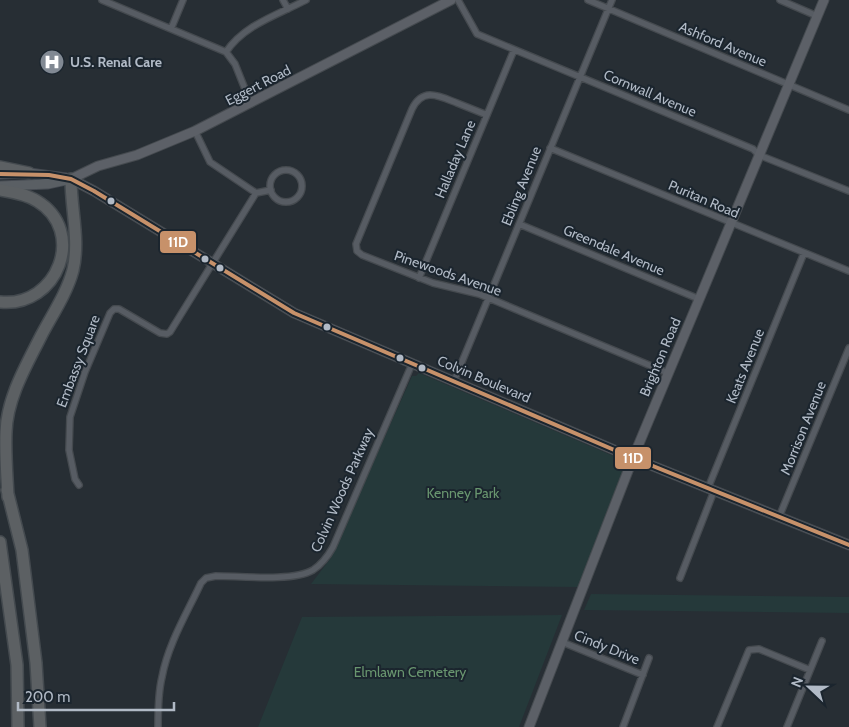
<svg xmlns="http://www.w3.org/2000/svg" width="849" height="727" font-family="Cabin,sans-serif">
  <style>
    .green { fill: #25393a }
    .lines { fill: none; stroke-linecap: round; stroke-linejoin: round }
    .street-casing { stroke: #454a4f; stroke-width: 8 }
    .secondary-casing { stroke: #454a4f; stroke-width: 11 }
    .primary-casing { stroke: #454a51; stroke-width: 11 }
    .highway-casing { stroke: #444a4f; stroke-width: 14 }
    .street { stroke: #575c63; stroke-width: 5.5 }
    .secondary { stroke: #5c6067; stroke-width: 9 }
    .primary { stroke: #5a5f64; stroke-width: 9 }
    .highway { stroke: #5c6063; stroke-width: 11 }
    .bus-1-casing { stroke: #1b252e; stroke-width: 8 }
    .bus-1 { stroke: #c7916a; stroke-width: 4 }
    .bus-dot { fill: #b1bac6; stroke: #1b252e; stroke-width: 2 }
    .labels { text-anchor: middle; stroke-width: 4; stroke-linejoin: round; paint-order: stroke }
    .street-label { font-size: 14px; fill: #b1bac6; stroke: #1b252e }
    .poi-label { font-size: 14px; font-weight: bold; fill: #b1bac6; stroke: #1b252e; text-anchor: start }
    .park-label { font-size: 14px; fill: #69966f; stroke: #1b252e }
    .line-badge { stroke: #1b252e; stroke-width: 2 }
    .badge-label { font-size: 14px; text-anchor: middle; font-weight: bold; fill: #fff }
  </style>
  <rect width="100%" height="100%" fill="#272e34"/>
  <path class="green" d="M419 373 618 458 624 471 578 587 311 584 330 559 412 376H416Z
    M591 594 849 597V613L584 610Z
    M562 615 519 727H258L302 617Z"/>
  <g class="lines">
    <defs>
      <path id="street" d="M102 0 226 52 235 64 251 104
        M283 0 288 9
        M458 0 477 34 753 149 759 155 849 191
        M588 0 849 110
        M780 0 817 16
        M171 29 183 0
        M226 52C244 25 277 15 306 0
        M487 115C477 111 467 107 457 103 439 96 423 87 412 109L356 244 357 251 362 255 433 283 479 294 668 373
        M195 131 210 162 256 193
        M550 148 849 271
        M270 186a16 16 0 1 1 32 0a16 16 0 1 1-32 0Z
        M256 193 271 190
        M519 224 699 299
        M419 278 514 50
        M454 381 612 0
        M79 485 75 479 69 450 70 417 85 372 110 313 114 309H119L160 333 167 334 170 332 256 193
        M708 488 804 253
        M779 517 849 348
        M680 578 714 491
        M562 642 643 675
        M158 727C158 710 158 693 162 677 168 644 187 613 201 583L206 578 216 576C239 576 293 582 313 570 322 564 328 556 333 547L412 364
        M623 727 649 658
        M717 727 749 650 759 649 810 670
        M787 727 822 641"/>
      <path id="secondary" d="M71 179 94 191 294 313 633 458 849 545
        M71 179 98 166 137 155 195 131 451 0
        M529 727 633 458 824 0"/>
      <path id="primary" d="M0 174 29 173 66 178
        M0 186 48 184 71 179"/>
      <path id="highway" d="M0 167 29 173
        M0 190C12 192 26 194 37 201 87 231 58 308 0 302
        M7 490 22 550 36 663 40 727
        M8 497C7 475 5 454 6 432 7 398 26 366 41 336 52 315 67 293 73 270 80 240 71 210 71 179
        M0 542 17 665 18 727"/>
    </defs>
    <use href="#street" class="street-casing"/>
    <use href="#secondary" class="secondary-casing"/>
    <use href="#primary" class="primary-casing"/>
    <use href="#highway" class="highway-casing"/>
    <use href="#street" class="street"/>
    <use href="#secondary" class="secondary"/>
    <use href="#primary" class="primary"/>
    <use href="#highway" class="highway"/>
    <defs>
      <path id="bus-1" d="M0 174 49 175 71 179 94 191 294 313 633 458 849 545"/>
    </defs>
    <use href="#bus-1" class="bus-1-casing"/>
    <use href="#bus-1" class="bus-1"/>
  </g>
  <defs>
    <symbol id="hospital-disc" viewBox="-11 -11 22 22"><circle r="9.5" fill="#818993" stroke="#1b252e"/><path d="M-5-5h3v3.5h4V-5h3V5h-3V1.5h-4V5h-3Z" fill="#fff"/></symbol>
  </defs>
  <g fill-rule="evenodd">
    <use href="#hospital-disc" x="38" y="48" width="28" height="28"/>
  </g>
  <g class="bus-dot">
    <circle cx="111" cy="201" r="4.5"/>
    <circle cx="205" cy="259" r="4.5"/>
    <circle cx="220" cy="268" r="4.5"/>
    <circle cx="327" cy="327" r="4.5"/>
    <circle cx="400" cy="358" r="4.5"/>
    <circle cx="422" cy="368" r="4.5"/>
  </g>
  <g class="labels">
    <g class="street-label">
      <text transform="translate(723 44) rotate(23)" y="5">Ashford Avenue</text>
      <text transform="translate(258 85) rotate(-27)" y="5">Eggert Road</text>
      <text transform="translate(650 93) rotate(23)" y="5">Cornwall Avenue</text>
      <text transform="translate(455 159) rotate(-67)" y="5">Halladay Lane</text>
      <text transform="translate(521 186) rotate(-68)" y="5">Ebling Avenue</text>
      <text transform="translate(704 199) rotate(23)" y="5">Puritan Road</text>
      <text transform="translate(614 250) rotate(23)" y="5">Greendale Avenue</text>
      <text transform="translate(448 273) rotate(19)" y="5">Pinewoods Avenue</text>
      <text transform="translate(660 357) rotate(-67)" y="5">Brighton Road</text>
      <text transform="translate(78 361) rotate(-69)" y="5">Embassy Square</text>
      <text transform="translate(745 366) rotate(-68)" y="5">Keats Avenue</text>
      <text transform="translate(484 379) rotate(23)" y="5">Colvin Boulevard</text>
      <text transform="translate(803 428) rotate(-68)" y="5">Morrison Avenue</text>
      <text transform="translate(342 490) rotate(-66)" y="5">Colvin Woods Parkway</text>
      <text transform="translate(607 647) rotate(22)" y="5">Cindy Drive</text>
    </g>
    <g class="poi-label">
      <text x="70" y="67">U.S. Renal Care</text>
    </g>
    <g class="park-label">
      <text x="463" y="498">Kenney Park</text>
      <text x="410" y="677">Elmlawn Cemetery</text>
    </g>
  </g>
  <g class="line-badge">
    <rect x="159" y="230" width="38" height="24" rx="5" fill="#c7916a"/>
    <rect x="614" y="446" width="38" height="24" rx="5" fill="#c7916a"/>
  </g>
  <g class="badge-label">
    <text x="178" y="247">11D</text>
    <text x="633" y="463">11D</text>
  </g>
  <g transform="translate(809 687) rotate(292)" stroke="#1b252e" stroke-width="4" paint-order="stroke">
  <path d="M0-4L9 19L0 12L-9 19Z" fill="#b1bac6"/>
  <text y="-8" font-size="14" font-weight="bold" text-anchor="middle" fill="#b1bac6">N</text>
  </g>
  <path d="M18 702v8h156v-8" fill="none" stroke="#b1bac6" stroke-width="2.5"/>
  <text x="25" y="702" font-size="15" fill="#b1bac6" stroke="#1b252e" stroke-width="4" paint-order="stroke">200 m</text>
</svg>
